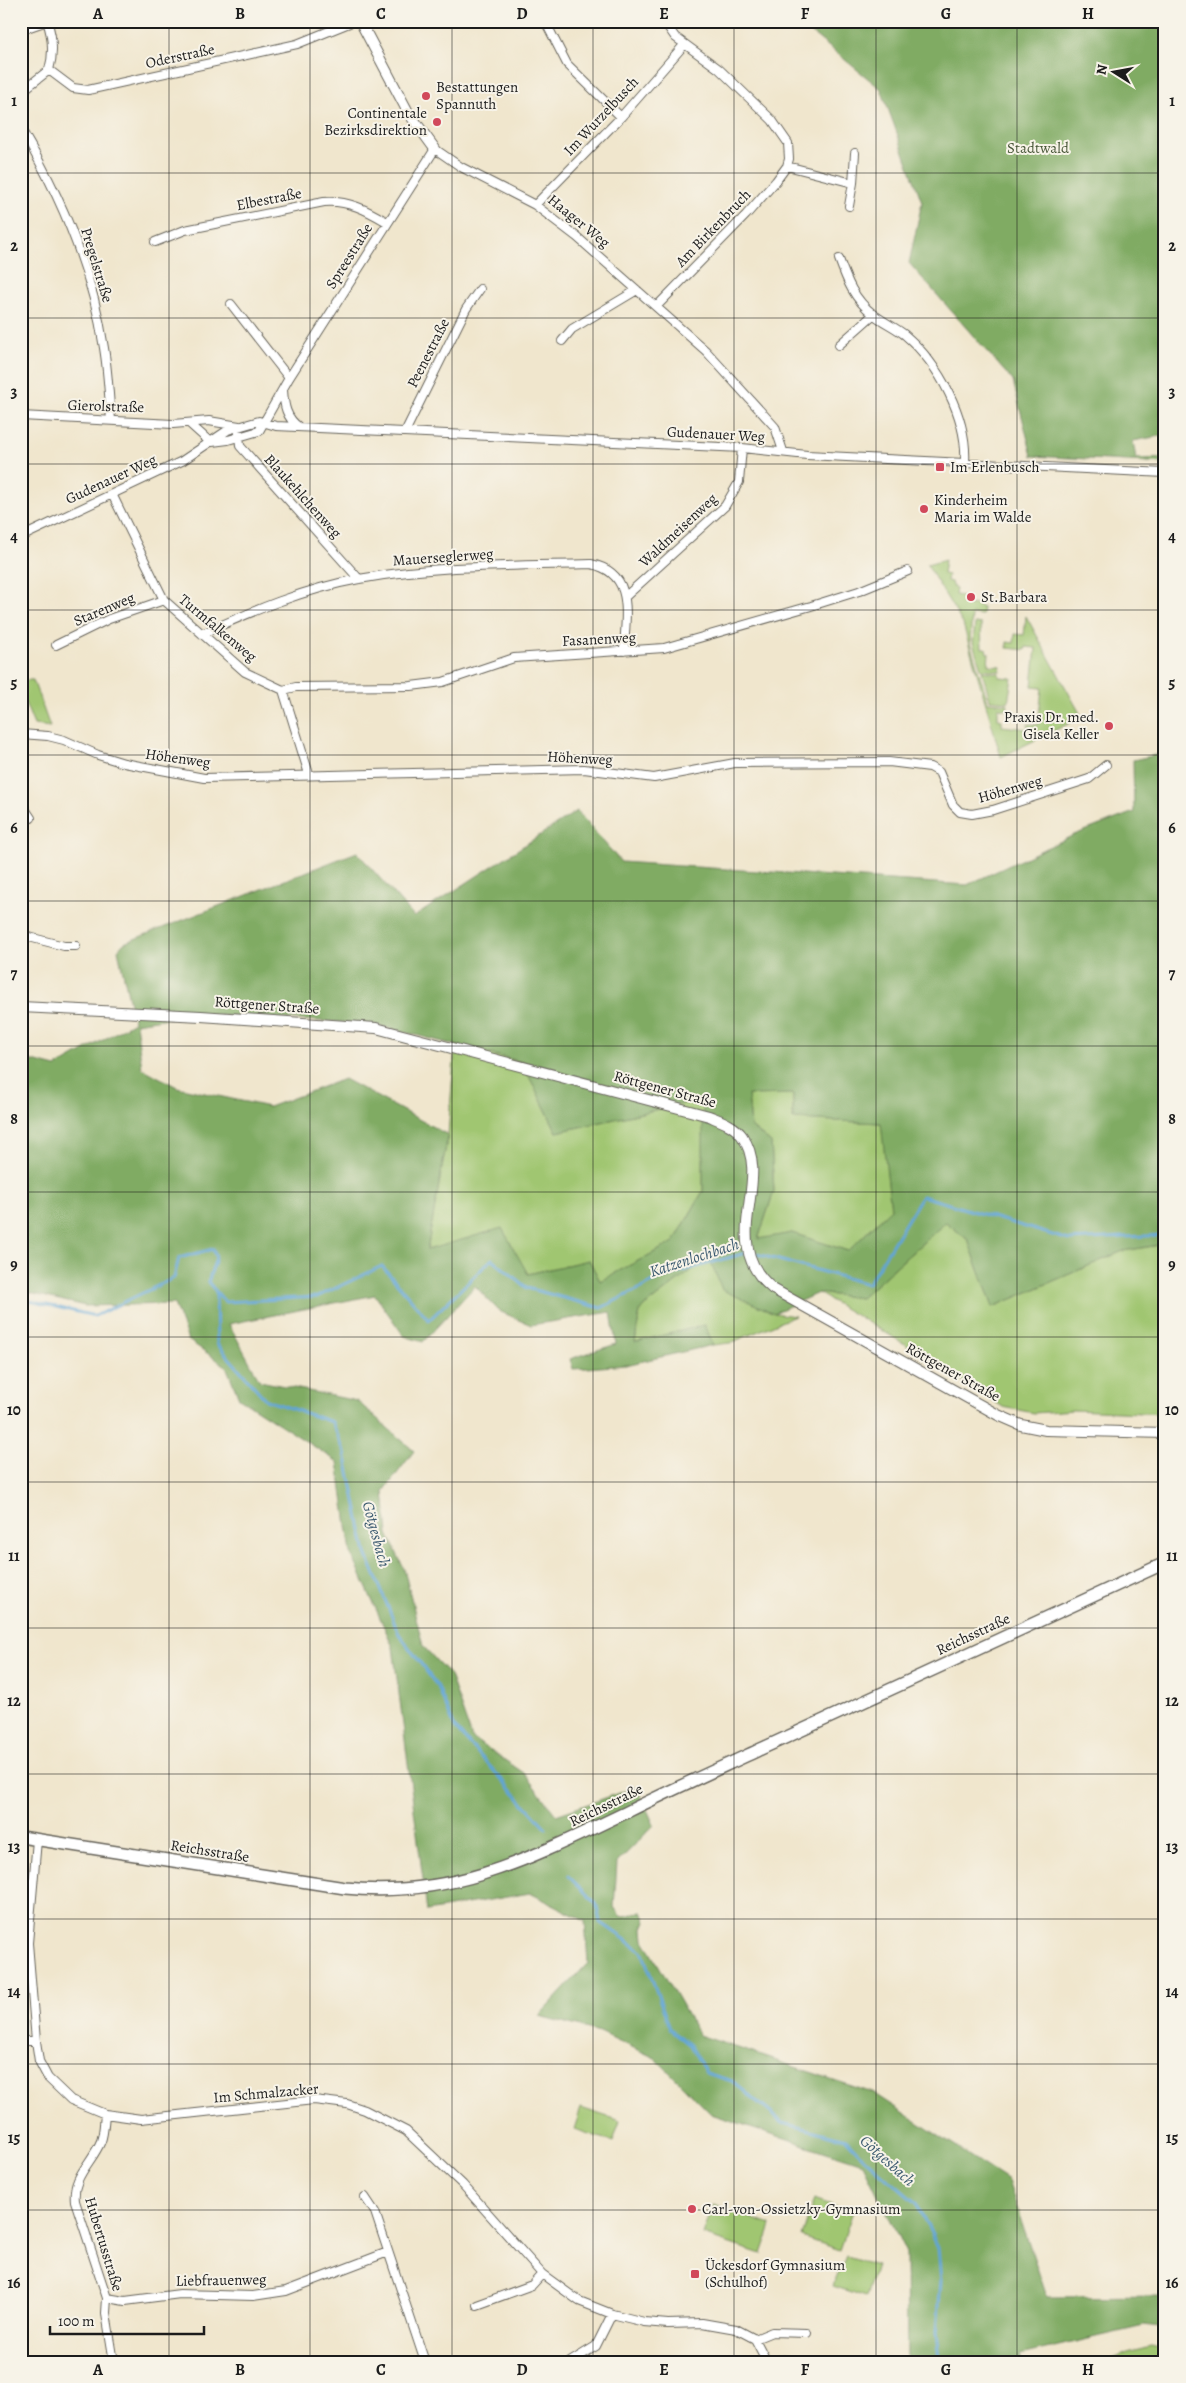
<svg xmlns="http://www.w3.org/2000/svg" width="1186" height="2383" font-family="Alegreya,serif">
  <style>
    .green { fill: #a0c671; stroke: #5e7146 }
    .forest { fill: #80ab63; stroke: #4e6440; fill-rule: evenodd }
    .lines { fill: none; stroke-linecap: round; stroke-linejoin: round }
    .stream { stroke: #61a5d6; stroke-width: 3 }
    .minor-casing { stroke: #66635a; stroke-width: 10 }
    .tertiary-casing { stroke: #66635a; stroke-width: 12 }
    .secondary-casing { stroke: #66635a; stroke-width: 14 }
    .minor { stroke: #fff; stroke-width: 8 }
    .tertiary { stroke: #fff; stroke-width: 10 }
    .secondary { stroke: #fff; stroke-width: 11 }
    .grid { fill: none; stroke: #1c1c1c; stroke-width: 1; stroke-opacity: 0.55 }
    .poi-dot { fill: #d1495b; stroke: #f7f3e8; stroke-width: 2 }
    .labels { text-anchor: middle; stroke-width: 4; stroke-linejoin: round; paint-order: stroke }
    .street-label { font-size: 15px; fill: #1c1c1c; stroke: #f7f3e8 }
    .poi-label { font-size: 15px; fill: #1c1c1c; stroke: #f7f3e8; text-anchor: start }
    .park-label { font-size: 15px; fill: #4a583a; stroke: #f7f3e8 }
    .water-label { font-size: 16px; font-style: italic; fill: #3b5a70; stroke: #f7f3e8 }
    .neatline { fill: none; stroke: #1c1c1c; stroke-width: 2 }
    .grid-label { font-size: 16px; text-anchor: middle; font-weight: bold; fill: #1c1c1c }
  </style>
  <rect width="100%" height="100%" fill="#f7f3e8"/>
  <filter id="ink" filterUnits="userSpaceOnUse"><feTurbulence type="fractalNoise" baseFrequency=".02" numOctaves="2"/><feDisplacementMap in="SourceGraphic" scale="10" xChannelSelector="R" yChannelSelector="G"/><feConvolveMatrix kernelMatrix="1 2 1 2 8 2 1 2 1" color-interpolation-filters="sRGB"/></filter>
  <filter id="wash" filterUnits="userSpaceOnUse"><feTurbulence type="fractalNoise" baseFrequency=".0096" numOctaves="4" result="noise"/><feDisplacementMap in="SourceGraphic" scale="20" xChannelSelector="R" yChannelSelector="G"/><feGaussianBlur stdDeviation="1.12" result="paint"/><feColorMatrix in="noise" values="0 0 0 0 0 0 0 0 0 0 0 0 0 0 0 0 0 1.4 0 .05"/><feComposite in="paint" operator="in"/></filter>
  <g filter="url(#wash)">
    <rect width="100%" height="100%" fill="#f0e6cd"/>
    <path class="green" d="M945 560 943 574 948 575 947 581 951 582 952 586 956 588 955 595 962 596 963 601 968 605 975 604 983 608 982 615 972 614 970 643 988 702 1008 704 1007 709 998 708V719L1002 720V726L1028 729V724L1038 725 1042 687 1032 686 1036 648 1026 647 1025 650 1007 648V642L1014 643 1015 634 1024 635 1026 616 1082 717 1001 757 963 624 927 565Z
      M975 623 981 624 982 648H986L987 653H989L988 665 1001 666 1000 671 981 669 973 643Z
      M982 671 999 673V677L1012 678 1008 702 990 700Z
      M28 680H33L50 727 34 725 21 693V683Z
      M455 1046 522 1062 557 1132 704 1099 703 1191 674 1242 600 1281 589 1260 528 1274 427 1250 448 1135Z
      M793 1094V1119L882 1123 891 1209 848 1251 792 1233 758 1240 774 1191 771 1143 751 1127 748 1095Z
      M946 1222 968 1240 993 1307 1123 1251 1165 1244V1414L1073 1410 1034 1413 1003 1407 908 1346 818 1293 861 1298Z
      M709 1257 774 1313 795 1316 730 1343 713 1345 705 1325 635 1343 640 1310Z
      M581 2108 620 2121 613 2142 574 2129Z
      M814 2199 853 2212 840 2250 802 2237Z
      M713 2205 771 2225 761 2254 703 2235Z
      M846 2256 876 2265 866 2297 833 2286Z
      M1152 2347 1165 2350V2362H1106L1130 2352Z
      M781 2351 868 2362H782Z"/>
    <path class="forest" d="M797 21H1165V435L1133 441 1136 459 1165 458V463L1032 456 1013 381 909 263 922 202 881 89Z
      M1165 753V1244L1123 1251 993 1307 968 1240 946 1222 861 1298 818 1293 774 1313 722 1290 709 1257 640 1310 635 1342 705 1325 713 1345 626 1365 573 1369 570 1359 616 1344 611 1312 531 1325 499 1311 475 1286 423 1342 404 1336 375 1295 229 1324 260 1381 357 1401 414 1451 384 1491 388 1534 404 1569 423 1646 450 1675 472 1738 524 1773 556 1815 637 1787 654 1825 617 1863 614 1907 621 1917 642 1912 646 1921 643 1928 644 1940 699 2035 873 2093 1008 2181 1047 2297 1165 2296V2329L1144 2326 1020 2355 1022 2362H907L906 2253 863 2164 711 2114 655 2058 600 2032 539 2016 588 1963 585 1921 530 1893 427 1911 393 1647 351 1553 338 1462 239 1398 226 1366 188 1340 174 1304 85 1306 21 1291V1058L56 1067 134 1022 118 950 124 943 357 852 414 917 577 811 621 862 967 885 1074 835 1134 812 1133 760ZM195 1014 372 1024 522 1062 557 1132 703 1099V1191L674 1242 600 1281 589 1260 528 1274 502 1228 427 1250 448 1135 344 1079 269 1107 177 1087 142 1068 136 1023ZM793 1094V1119L881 1123 891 1209 848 1251 792 1233 758 1239 774 1191 771 1143 751 1127 748 1095Z"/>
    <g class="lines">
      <path class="stream" d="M216 1291 217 1344 266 1400 332 1422 345 1453 366 1553 399 1634 438 1687 455 1728 546 1828
        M21 1299 95 1316 174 1278 179 1258 213 1249 216 1258 208 1282 225 1302 317 1297 382 1266 429 1320 492 1259 527 1288 601 1308 665 1276 749 1252 868 1284 922 1196 1069 1240 1165 1235
        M568 1876 596 1903 600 1922 642 1951 670 2029 690 2045 706 2073 732 2081 783 2123 846 2139 866 2160 916 2203 938 2247 941 2280 937 2331 940 2362
        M21 1881 23 1882 21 1920
        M21 1994 22 2034"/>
    </g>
  </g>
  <g filter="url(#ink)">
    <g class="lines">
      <defs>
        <path id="minor" d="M47 21C53 38 54 53 49 70
          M545 21 567 64 621 117
          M21 30 47 21
          M49 70 73 88 88 90 297 44 354 21
          M21 92 49 70
          M21 129C62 198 92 269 104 348 108 372 109 396 111 420
          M787 166 853 183 849 206
          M853 183 855 153
          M535 205 621 117 684 45
          M155 242 185 230 324 202C348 200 367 210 387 222
          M839 259C847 281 854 299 873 314 883 322 895 327 905 335 939 364 968 418 965 463
          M231 304 289 378
          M656 307 746 215 776 181 787 166 789 159 788 143 772 120 719 69 675 37 664 21
          M562 341 572 329 637 290
          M839 345 874 314
          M283 390C284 405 286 418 299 427
          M21 416 173 424 209 421 239 426
          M190 424 210 442
          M405 432 466 309 480 289
          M239 433 240 446 359 579
          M212 442 228 440 259 431 289 378 435 149 461 167 535 205 577 237 706 351 775 427 783 451
          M112 494 164 600 245 672 283 690
          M21 537 182 461 228 430 259 421 276 426 742 448 807 455 1165 473
          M626 596 725 506 739 482 742 448
          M202 634C252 611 304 589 359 579 435 565 514 566 591 564 636 573 625 617 624 651
          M56 645 109 619 164 600
          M283 690 296 687 411 686 443 682 514 658 664 648 811 606 859 591 908 571
          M283 690 309 774
          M21 734 48 736 64 740 98 755 124 763 204 778 584 769 654 778 735 763 889 762 930 767 939 772 953 805 960 812 972 814 993 810 1089 779 1106 765
          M21 803 31 818
          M21 935 64 946H76
          M37 1840 28 1943 36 2041 39 2061 48 2078 71 2100 105 2114 141 2119 314 2100 347 2104 365 2110 406 2131 463 2185 542 2274 579 2301 612 2314 644 2322 668 2324 702 2323 736 2329 755 2339 767 2362
          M21 2041H36
          M105 2114C104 2123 104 2133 101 2141 92 2163 72 2176 75 2201L107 2298 106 2313 114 2362
          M365 2197 375 2212 425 2362
          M107 2298 125 2301 180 2294 253 2296 286 2291 388 2252
          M477 2305 532 2285 542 2274
          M755 2339 772 2332 807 2333
          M21 2356 25 2362
          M570 2362 596 2346 612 2314"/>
        <path id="tertiary" d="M360 21 408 112 435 149
          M21 1007 201 1016 376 1028 709 1116C721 1121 734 1125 742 1136 774 1181 716 1243 773 1289L998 1415 1021 1425 1046 1430 1165 1433"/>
        <path id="secondary" d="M21 1837 345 1888C455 1899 533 1857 629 1811 673 1789 718 1769 763 1748 897 1686 1031 1624 1165 1563"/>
      </defs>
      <use href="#minor" class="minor-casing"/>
      <use href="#tertiary" class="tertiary-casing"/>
      <use href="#secondary" class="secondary-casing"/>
      <use href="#minor" class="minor"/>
      <use href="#tertiary" class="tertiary"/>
      <use href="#secondary" class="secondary"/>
    </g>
  </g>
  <path class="grid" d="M169 21V2362M310 21V2362M452 21V2362M593 21V2362M734 21V2362M876 21V2362M1017 21V2362M21 173H1165M21 318H1165M21 464H1165M21 610H1165M21 755H1165M21 901H1165M21 1046H1165M21 1192H1165M21 1337H1165M21 1482H1165M21 1628H1165M21 1774H1165M21 1919H1165M21 2064H1165M21 2210H1165"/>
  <g class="poi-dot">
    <circle cx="426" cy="96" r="5"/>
    <circle cx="437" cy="122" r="5"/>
    <rect x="935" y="462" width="10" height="10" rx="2.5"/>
    <circle cx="924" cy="509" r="5"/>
    <circle cx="971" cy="597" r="5"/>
    <circle cx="1109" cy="726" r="5"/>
    <circle cx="692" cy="2209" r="5"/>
    <rect x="690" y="2269" width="10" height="10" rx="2.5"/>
  </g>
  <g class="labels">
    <g class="street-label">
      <text transform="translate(180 56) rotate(-12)" y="5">Oderstraße</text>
      <text transform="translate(601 116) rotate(-47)" y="5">Im Wurzelbusch</text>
      <text transform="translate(269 199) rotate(-11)" y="5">Elbestraße</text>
      <text transform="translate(579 221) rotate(39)" y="5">Haager Weg</text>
      <text transform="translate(713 228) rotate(-46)" y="5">Am Birkenbruch</text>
      <text transform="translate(349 256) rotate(-58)" y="5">Spreestraße</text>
      <text transform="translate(97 265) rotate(73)" y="5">Pregelstraße</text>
      <text transform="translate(428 353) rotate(-63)" y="5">Peenestraße</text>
      <text transform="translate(106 406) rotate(2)" y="5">Gierolstraße</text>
      <text transform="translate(716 434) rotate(3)" y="5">Gudenauer Weg</text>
      <text transform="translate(111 479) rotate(-25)" y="5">Gudenauer Weg</text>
      <text transform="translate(303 496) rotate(48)" y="5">Blaukehlchenweg</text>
      <text transform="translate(678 530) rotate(-43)" y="5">Waldmeisenweg</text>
      <text transform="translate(443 557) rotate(-4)" y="5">Mauerseglerweg</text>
      <text transform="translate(104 609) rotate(-23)" y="5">Starenweg</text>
      <text transform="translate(218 628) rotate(40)" y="5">Turmfalkenweg</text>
      <text transform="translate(599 639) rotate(-3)" y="5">Fasanenweg</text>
      <text transform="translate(178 758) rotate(8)" y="5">Höhenweg</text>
      <text transform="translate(580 758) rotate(3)" y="5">Höhenweg</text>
      <text transform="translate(1010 789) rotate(-16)" y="5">Höhenweg</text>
      <text transform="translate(267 1005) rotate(4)" y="5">Röttgener Straße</text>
      <text transform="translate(665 1089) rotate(15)" y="5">Röttgener Straße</text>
      <text transform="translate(953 1372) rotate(29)" y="5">Röttgener Straße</text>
      <text transform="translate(973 1634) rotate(-25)" y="5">Reichsstraße</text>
      <text transform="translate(606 1805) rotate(-26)" y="5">Reichsstraße</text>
      <text transform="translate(210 1851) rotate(9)" y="5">Reichsstraße</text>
      <text transform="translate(266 2093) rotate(-5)" y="5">Im Schmalzacker</text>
      <text transform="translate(104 2244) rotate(73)" y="5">Hubertusstraße</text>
      <text transform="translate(221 2280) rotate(-1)" y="5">Liebfrauenweg</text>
    </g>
    <g class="poi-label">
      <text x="436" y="92">Bestattungen<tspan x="436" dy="17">Spannuth</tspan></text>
      <text x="427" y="118" text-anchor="end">Continentale<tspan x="427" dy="17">Bezirksdirektion</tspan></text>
      <text x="950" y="472">Im Erlenbusch</text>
      <text x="934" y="505">Kinderheim<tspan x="934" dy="17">Maria im Walde</tspan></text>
      <text x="981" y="602">St.Barbara</text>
      <text x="1099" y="722" text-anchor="end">Praxis Dr. med.<tspan x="1099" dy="17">Gisela Keller</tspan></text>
      <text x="702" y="2214">Carl-von-Ossietzky-Gymnasium</text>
      <text x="705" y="2270">Ückesdorf Gymnasium<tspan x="705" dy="17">(Schulhof)</tspan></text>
    </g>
    <g class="park-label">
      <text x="1038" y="153">Stadtwald</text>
    </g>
    <g class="water-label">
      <text transform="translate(694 1257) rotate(-18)" y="6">Katzenlochbach</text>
      <text transform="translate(377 1534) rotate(75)" y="6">Götgesbach</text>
      <text transform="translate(888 2160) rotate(42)" y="6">Götgesbach</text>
    </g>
  </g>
  <rect width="1186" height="2383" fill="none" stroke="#f7f3e8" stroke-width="55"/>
  <g transform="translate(1114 72) rotate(281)" stroke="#f7f3e8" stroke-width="4" paint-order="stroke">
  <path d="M0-4L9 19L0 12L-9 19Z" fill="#1c1c1c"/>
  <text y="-8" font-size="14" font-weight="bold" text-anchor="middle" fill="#1c1c1c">N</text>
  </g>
  <path d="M50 2326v8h154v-8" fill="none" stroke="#1c1c1c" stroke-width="2.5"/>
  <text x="58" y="2326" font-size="15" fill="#1c1c1c" stroke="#f7f3e8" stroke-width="4" paint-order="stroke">100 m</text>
  <rect x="28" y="28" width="1130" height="2328" class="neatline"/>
  <g class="grid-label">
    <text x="98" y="19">A</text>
    <text x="240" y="19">B</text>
    <text x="381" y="19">C</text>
    <text x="522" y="19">D</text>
    <text x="664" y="19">E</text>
    <text x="805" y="19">F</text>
    <text x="946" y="19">G</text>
    <text x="1088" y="19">H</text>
    <text x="14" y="106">1</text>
    <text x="1172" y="106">1</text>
    <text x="14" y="251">2</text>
    <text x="1172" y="251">2</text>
    <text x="14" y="397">3</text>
    <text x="1172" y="397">3</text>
    <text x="14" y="542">4</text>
    <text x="1172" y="542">4</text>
    <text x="14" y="688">5</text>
    <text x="1172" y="688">5</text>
    <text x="14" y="833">6</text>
    <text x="1172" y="833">6</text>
    <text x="14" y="979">7</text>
    <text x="1172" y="979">7</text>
    <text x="14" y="1124">8</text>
    <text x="1172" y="1124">8</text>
    <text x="14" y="1270">9</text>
    <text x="1172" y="1270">9</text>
    <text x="14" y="1415">10</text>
    <text x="1172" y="1415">10</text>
    <text x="14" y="1561">11</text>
    <text x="1172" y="1561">11</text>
    <text x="14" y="1706">12</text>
    <text x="1172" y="1706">12</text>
    <text x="14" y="1852">13</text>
    <text x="1172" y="1852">13</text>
    <text x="14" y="1997">14</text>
    <text x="1172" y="1997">14</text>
    <text x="14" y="2143">15</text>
    <text x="1172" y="2143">15</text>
    <text x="14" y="2288">16</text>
    <text x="1172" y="2288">16</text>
    <text x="98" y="2375">A</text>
    <text x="240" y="2375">B</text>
    <text x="381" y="2375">C</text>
    <text x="522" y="2375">D</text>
    <text x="664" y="2375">E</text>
    <text x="805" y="2375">F</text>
    <text x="946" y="2375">G</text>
    <text x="1088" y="2375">H</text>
  </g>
</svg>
